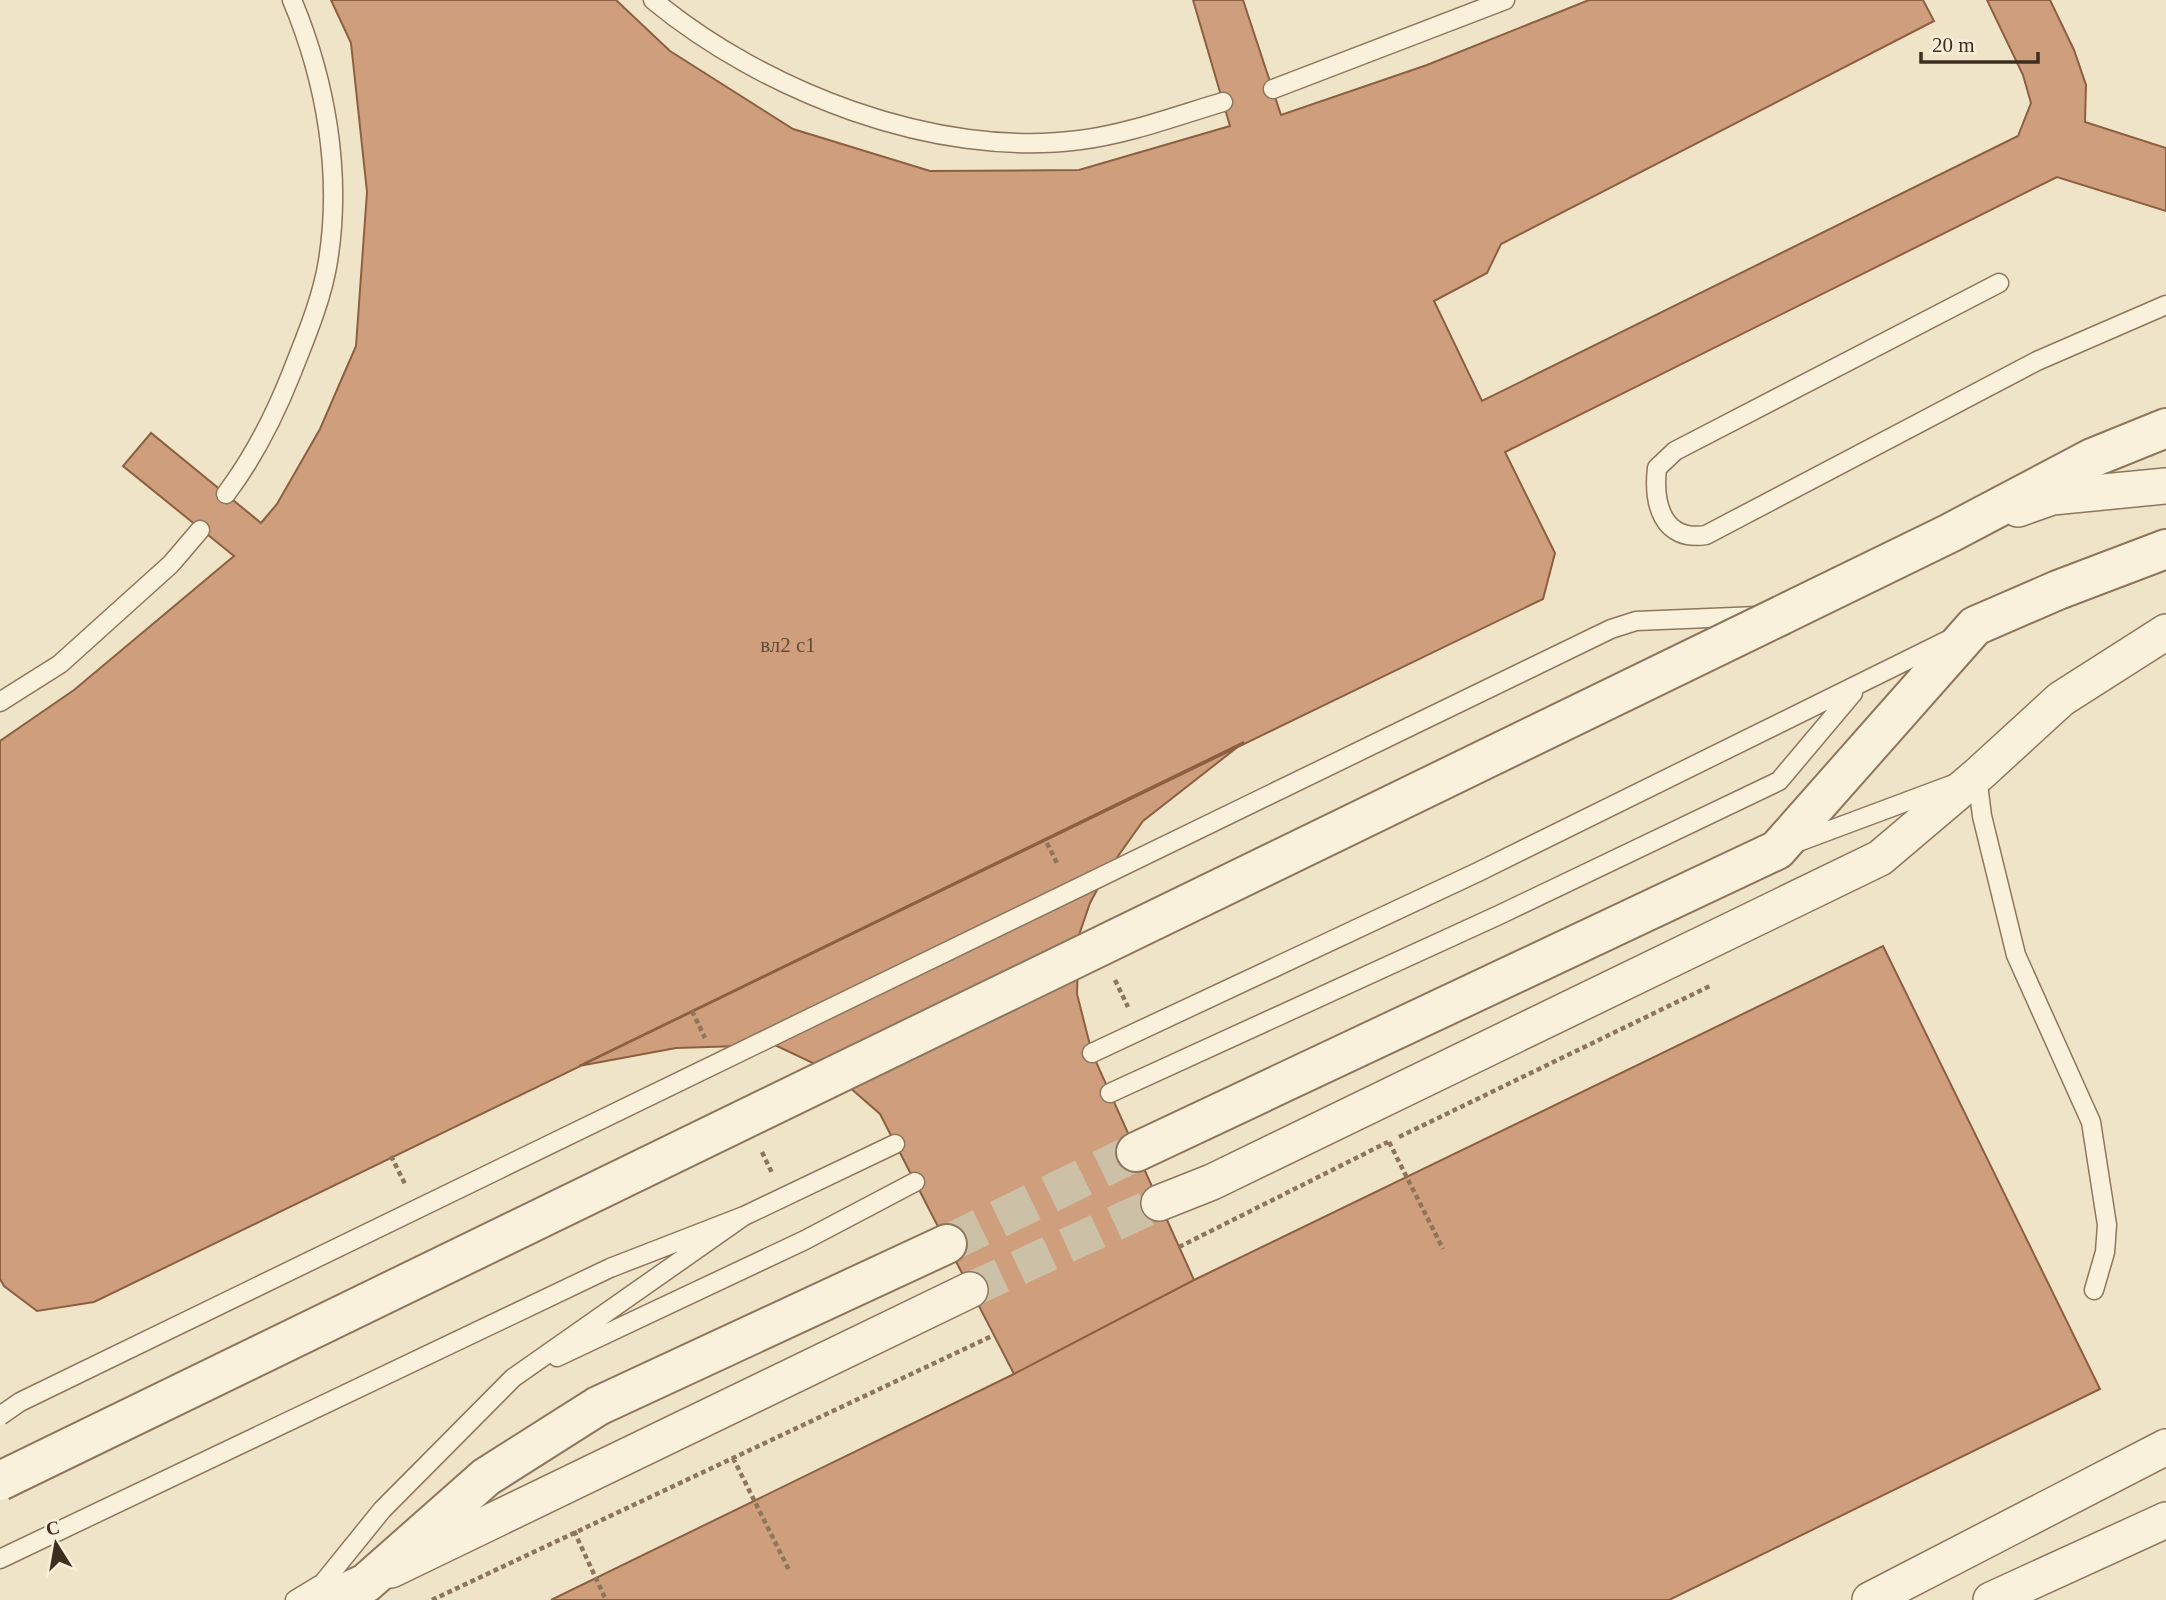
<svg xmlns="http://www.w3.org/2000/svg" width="2166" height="1600" font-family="'Times New Roman',serif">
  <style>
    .building { fill: #cf9f7d; stroke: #8d5f41; stroke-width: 2 }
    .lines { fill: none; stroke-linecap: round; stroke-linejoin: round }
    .minor-tunnel { stroke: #ccc0a6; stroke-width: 35; stroke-dasharray: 35 18; stroke-linecap: butt }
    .tertiary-tunnel { stroke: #ccc0a6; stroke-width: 38; stroke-dasharray: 38 19; stroke-linecap: butt }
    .service-casing { stroke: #8d765c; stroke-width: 21 }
    .minor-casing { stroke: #8d765c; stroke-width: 38 }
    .tertiary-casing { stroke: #8d765c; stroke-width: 42 }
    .path { stroke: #8d765c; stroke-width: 4.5; stroke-dasharray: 5 3.5; stroke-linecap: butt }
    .service { stroke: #faf1dc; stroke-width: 18 }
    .minor { stroke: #faf1dc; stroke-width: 35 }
    .tertiary { stroke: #faf1dc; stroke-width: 38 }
    .service-bridge-casing { stroke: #8d765c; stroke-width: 21; stroke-linecap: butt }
    .tertiary-bridge-casing { stroke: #8d765c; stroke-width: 42; stroke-linecap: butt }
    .service-bridge { stroke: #faf1dc; stroke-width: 18 }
    .tertiary-bridge { stroke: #faf1dc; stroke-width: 38 }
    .labels { text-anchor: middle; stroke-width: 5; stroke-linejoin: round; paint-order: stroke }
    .number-label { font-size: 21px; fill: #624a37 }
  </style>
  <rect width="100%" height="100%" fill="#f0e4c8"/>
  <path class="building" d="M331 0H616L670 51 793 129 930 171 1079 170 1230 126 1193 0H1243L1281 115 1427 65 1589 0H1923L1934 21 1501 244 1487 273 1434 301 1482 401 2018 136 2031 103 2023 75 1987 0H2050L2074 50 2086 85 2085 122 2166 148V211L2057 177 1505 452 1555 553 1543 599 94 1302 37 1311 4 1286 0 1279V741L74 690 234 556 123 466 151 433 261 523 277 504 320 429 356 346 367 192 351 43Z
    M1244 742 1143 821 1106 873 1090 903 1079 935 1077 994 1092 1053 1194 1280 1014 1374 880 1114 832 1072 775 1045 676 1048 579 1066Z
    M1883 946 2100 1389 1669 1600H551L1014 1374 1194 1280Z"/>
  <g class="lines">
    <path class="minor-tunnel" d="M970 1290 1159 1203"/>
    <path class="tertiary-tunnel" d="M947 1244 1136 1152"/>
    <defs>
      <path id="service" d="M653 0C763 91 935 159 1080 140 1128 134 1176 116 1223 102
        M1273 89 1505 0
        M1999 283 1675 451 1657 468C1653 503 1662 542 1706 535L2037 361 2166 305
        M226 494C254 457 275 415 292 372 306 336 322 299 328 261 342 173 326 81 292 0
        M0 702 60 664 171 564 200 530
        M1409 727 1611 629 1636 621 1758 616
        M1977 776 1982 816 2016 955 2091 1122 2107 1225 2105 1252 2094 1290
        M1793 844 1951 785
        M1092 1053 1478 872 1946 641
        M1110 1093 1499 915 1779 781 1853 693
        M557 1357 805 1240 915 1182
        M0 1559 610 1268 744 1216
        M295 1600 323 1583 382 1510 513 1378 744 1216 895 1144"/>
      <path id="minor" d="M2018 509 2052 497 2166 486
        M1159 1203 1212 1182 1880 858 1978 775 2061 699 2166 632
        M391 1570 970 1290
        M1870 1600 2166 1447
        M1991 1600 2166 1520"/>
      <path id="tertiary" d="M1782 615 1950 533 2092 458 2166 428
        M1136 1152 1777 850 1975 626 2058 590 2166 549
        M330 1600 366 1583 486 1477 598 1406 947 1244"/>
    </defs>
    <use href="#service" class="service-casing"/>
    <use href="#minor" class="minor-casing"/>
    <use href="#tertiary" class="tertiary-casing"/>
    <path class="path" d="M1047 843 1058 865
      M1115 980 1128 1007
      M692 1011 705 1038
      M1399 1137 1712 985
      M1389 1142 1443 1249
      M762 1152 772 1173
      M391 1156 405 1184
      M1179 1247 1388 1142
      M733 1458 789 1570
      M574 1531 606 1600
      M432 1600 994 1335"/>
    <use href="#service" class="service"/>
    <use href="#minor" class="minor"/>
    <use href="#tertiary" class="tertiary"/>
    <defs>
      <path id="service-bridge" d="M0 1416 20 1402 1409 727"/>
      <path id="tertiary-bridge" d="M0 1481 1782 615"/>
    </defs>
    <use href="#service-bridge" class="service-bridge-casing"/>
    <use href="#tertiary-bridge" class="tertiary-bridge-casing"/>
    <use href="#service-bridge" class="service-bridge"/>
    <use href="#tertiary-bridge" class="tertiary-bridge"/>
  </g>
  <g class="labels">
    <g class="number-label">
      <text x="788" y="652">вл2 с1</text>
    </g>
  </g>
  <g transform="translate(56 1544) rotate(349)" stroke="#f7eed8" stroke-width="5" paint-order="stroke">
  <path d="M0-5L12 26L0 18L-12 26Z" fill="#3d2e20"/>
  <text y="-10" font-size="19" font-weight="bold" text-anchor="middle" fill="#3d2e20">С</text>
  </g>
  <path d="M1921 52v10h117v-10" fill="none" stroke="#3d2e20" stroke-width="3.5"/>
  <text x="1932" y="52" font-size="21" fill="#3d2e20" stroke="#f7eed8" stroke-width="5" paint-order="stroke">20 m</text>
</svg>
